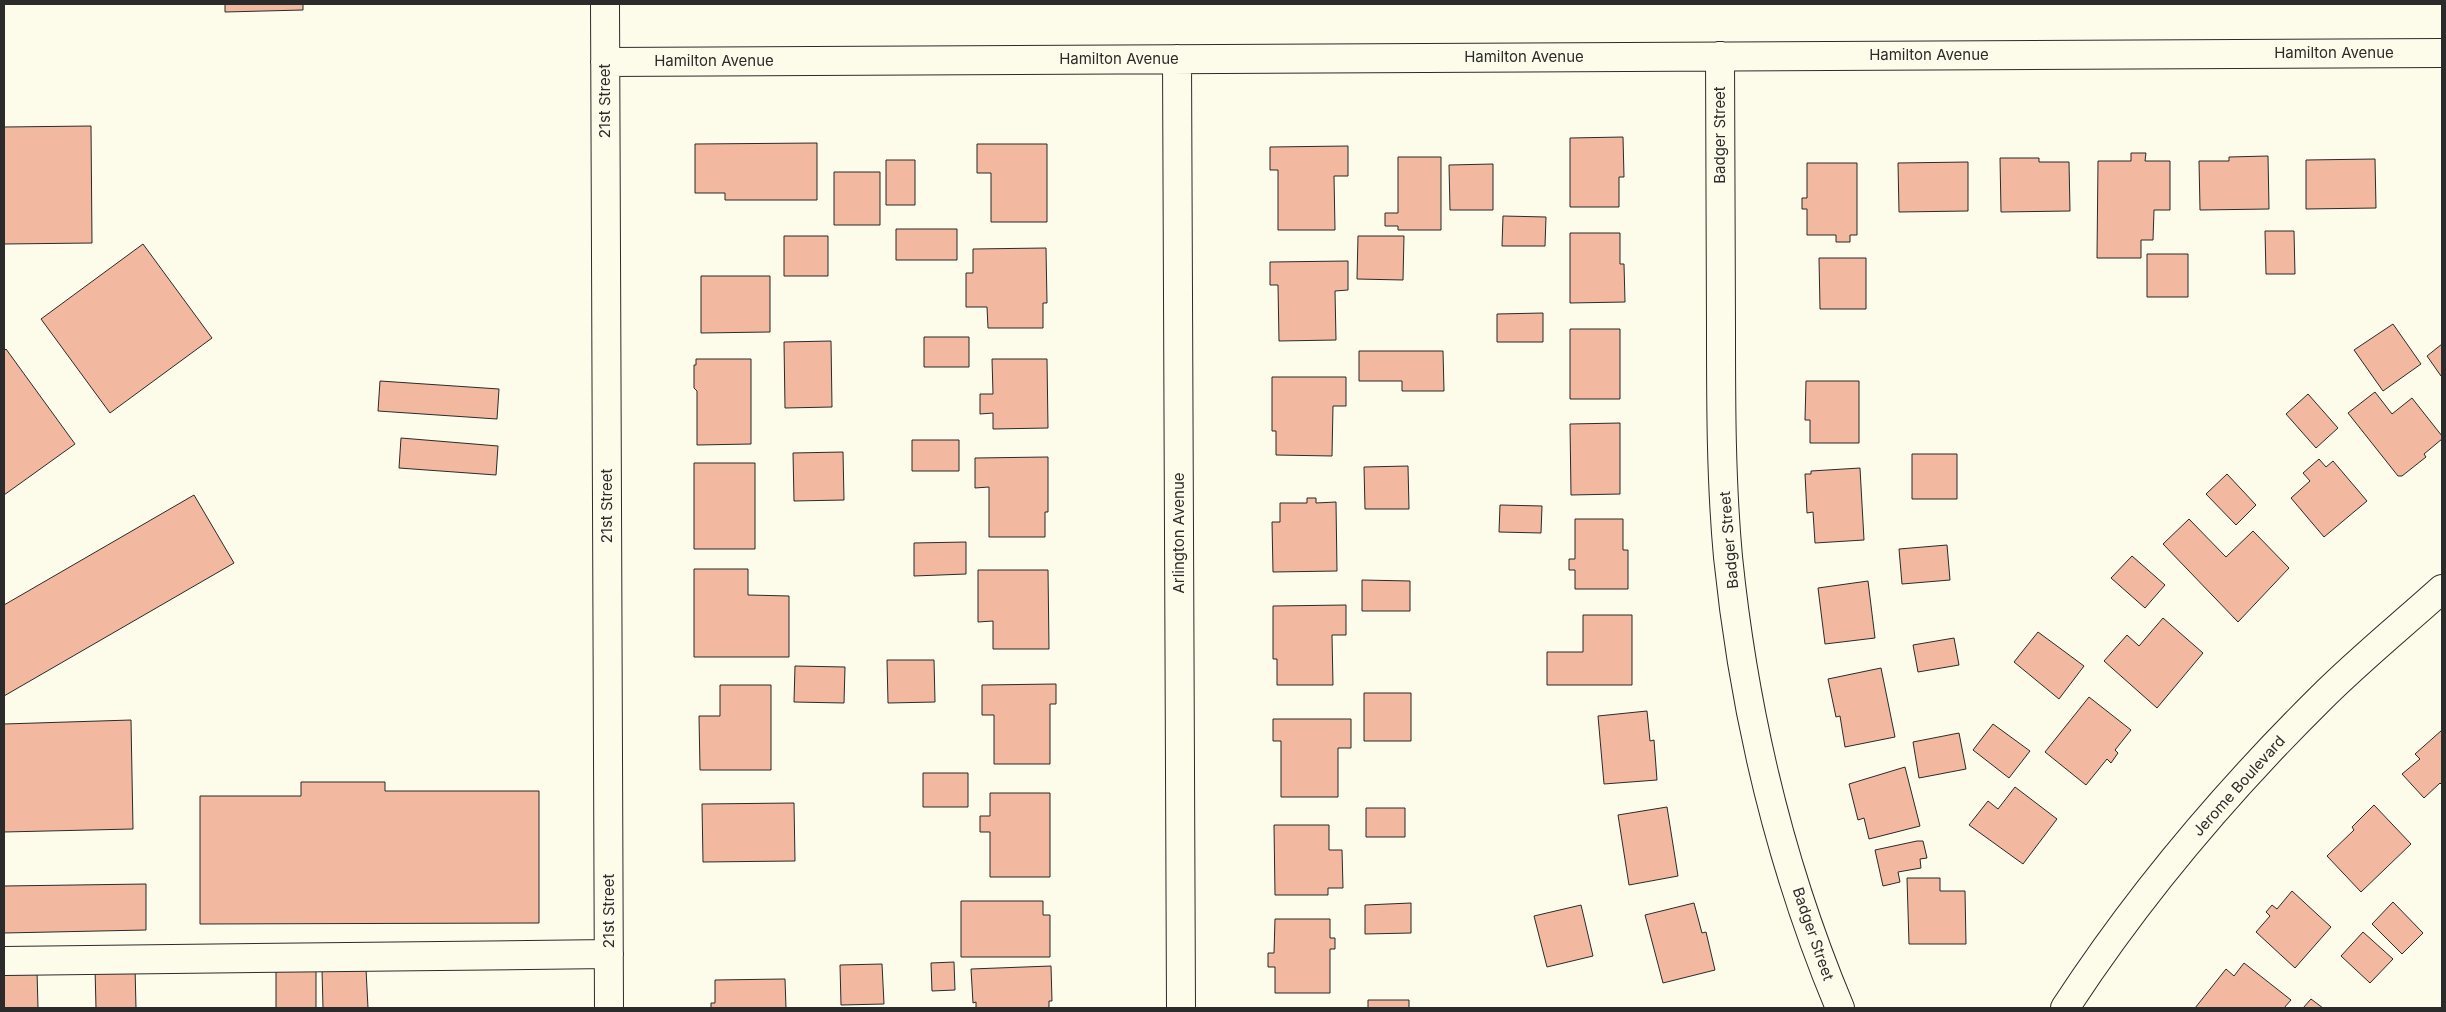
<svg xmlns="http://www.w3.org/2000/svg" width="2446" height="1012" font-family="Inter,sans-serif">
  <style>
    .building { fill: #f2b8a0; stroke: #2b2b2b }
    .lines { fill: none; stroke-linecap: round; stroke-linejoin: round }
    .minor-casing { stroke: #2b2b2b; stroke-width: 30 }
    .minor { stroke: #fdfbea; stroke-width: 28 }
    .labels { text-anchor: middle; stroke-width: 4; stroke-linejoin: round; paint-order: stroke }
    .street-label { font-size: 15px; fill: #2b2b2b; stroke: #fdfbea }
  </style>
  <rect width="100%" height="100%" fill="#fdfbea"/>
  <path class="building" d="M225 4H303V10L225 12Z
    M91 126 92 243 4 244V127Z
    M1623 137 1624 177H1619V207H1570V138Z
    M817 143V200H725V193H695V144Z
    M977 144H1047V222H991V173H977Z
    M1348 146V176H1334L1335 230H1278V170H1270V147Z
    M2131 153H2146L2145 161H2170V210H2154L2153 240H2141V258H2097L2098 161H2131Z
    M2268 156 2269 209 2200 210 2199 161H2229V157Z
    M1398 157H1441V230H1398V226H1385V213H1398Z
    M2000 158H2039V162H2069L2070 211 2001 212Z
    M2375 159 2376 208 2306 209V160Z
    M886 160H915V205H886Z
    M1968 162V211L1899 212 1898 163Z
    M1807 163H1857V235H1850V242H1836V235H1807V209H1802V198H1807Z
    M1493 164V210H1450L1449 165Z
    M834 172H880V225H834Z
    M1503 216 1546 217 1545 246H1502Z
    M896 229H957V260H896Z
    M2265 231H2294L2295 274H2266Z
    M1570 233H1620V264H1624L1625 302 1570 303Z
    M784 236H828V276H784Z
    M1358 236H1404L1403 280 1357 279Z
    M143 244 212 338 110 413 41 319Z
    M1046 248 1047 303H1043V328H988L987 307H966V273H973V249Z
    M2147 254H2188V297H2147Z
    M1819 258H1866V309H1820Z
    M1348 261V290L1335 291 1336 340 1279 341 1278 285H1270V262Z
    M701 276H770V332L701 333Z
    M1543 313V342H1497V314Z
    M2393 324 2421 364 2383 391 2354 350Z
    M1570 329H1620V399H1570Z
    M924 337H969V367H924Z
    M831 341 832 407 785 408 784 342Z
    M2442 344V375L2441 376 2427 356Z
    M6 349 75 444 4 495V351Z
    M1359 351H1443L1444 391H1402V381H1359Z
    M696 359H751V444L697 445V391L694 388V365H696Z
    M992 359H1047L1048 428 993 429V413L980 414V394H993Z
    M1272 377H1346V406H1333L1332 456 1276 455V431H1272Z
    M380 381 499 389 497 419 378 411Z
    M1806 381H1859V443H1810V420H1805Z
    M2375 392 2392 414 2412 398 2442 436V439L2424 454 2426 457 2402 476H2398L2348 413Z
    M2308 394 2338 428 2316 448 2286 414Z
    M1620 423V494L1571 495 1570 424Z
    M401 438 498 446 496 475 399 468Z
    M912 440H959V471H912Z
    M843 452 844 500 794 501 793 453Z
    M1912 454H1957V499H1912Z
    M1048 457V512H1045V537H989V487L975 488V458Z
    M2319 459 2326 467 2333 461 2367 501 2324 537 2291 498 2310 481 2303 473Z
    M694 463H755V549H694Z
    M1408 466 1409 509H1365L1364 467Z
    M1860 468 1864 540 1815 543 1813 512 1807 513 1805 474H1811V471Z
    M2227 474 2256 505 2236 525 2206 494Z
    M194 495 234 563 4 696V605Z
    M1307 498H1316V503L1336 502 1337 571 1273 572 1272 522H1280V503H1307Z
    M1500 505 1542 506 1541 533 1499 532Z
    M1575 519H1623V550H1628V589H1575V570H1569V559H1575Z
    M2189 519 2226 557 2253 531 2289 568 2238 622 2163 544Z
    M966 542V574L914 576V543Z
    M1947 545 1950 580 1902 584 1899 549Z
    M2132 556 2165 585 2145 608 2111 578Z
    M694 569H748V595L789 596V657H694Z
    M978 570H1048L1049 649H993V621L978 622Z
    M1362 580 1410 581V611H1362Z
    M1868 581 1875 638 1825 644 1818 588Z
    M1346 605V635H1332L1333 685H1277V659H1273V606Z
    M1583 615H1632V685H1547V652H1583Z
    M2163 618 2203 653 2157 708 2104 661 2127 635 2139 646Z
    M2038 632 2084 666 2059 699 2014 662Z
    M1954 638 1959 665 1918 672 1913 645Z
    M887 660H934L935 702 888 703Z
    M795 666 845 667 844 703 794 702Z
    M1881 668 1895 737 1845 747 1840 716 1836 717 1828 679Z
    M1056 684V704H1050V764H994V715H982V685Z
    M720 685H771V770H700L699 716H720Z
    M1364 693H1411V741H1364Z
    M2089 697 2131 730 2115 750 2118 753 2111 763 2107 759 2086 785 2045 752Z
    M1647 711 1650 741 1654 740 1657 780 1604 784 1598 716Z
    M1273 719H1351V748H1338V797H1281V741H1273Z
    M131 720 133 829 4 832V724Z
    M1993 724 2030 751 2009 778 1973 750Z
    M2442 730V785L2440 783 2424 798 2402 774 2420 759 2415 754Z
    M1959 733 1966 769 1919 778 1913 742Z
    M1905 767 1920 826 1869 839 1864 818 1858 820 1849 784Z
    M923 773H968V807H923Z
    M301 782H385V791H539V923L200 924V796H301Z
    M2015 787 2057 819 2023 864 1969 825 1988 801 1998 809Z
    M990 793H1050V877H990V832H980V816H990Z
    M794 803 795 861 703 862 702 804Z
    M2374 805 2411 844 2361 892 2327 856 2354 830 2352 827Z
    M1667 807 1678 876 1629 885 1618 815Z
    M1366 808H1405V837H1366Z
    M1274 825H1329V850H1342L1343 888H1328V895H1275Z
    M1917 841H1923L1927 858 1920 859 1921 868 1898 872 1900 882 1883 886 1875 850Z
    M1907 878H1940V891H1965L1966 944H1909Z
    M146 884V930L4 933V886Z
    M2292 891 2331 927 2295 968 2256 932 2270 916 2266 912 2272 905 2277 909Z
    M961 901H1043V915H1050V957H961Z
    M2393 902 2423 933 2402 954 2372 924Z
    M1411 903V933L1365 934V905Z
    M1694 903 1702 933 1706 932 1715 970 1663 983 1645 915Z
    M1581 905 1593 956 1547 967 1534 916Z
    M1275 919H1330V938H1335V949H1330V993H1275V967H1268V953H1274Z
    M2363 932 2393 959 2370 983 2341 956Z
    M954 962 955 990 932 991 931 963Z
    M2244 963 2291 1000 2284 1008H2195L2226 969 2234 976Z
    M882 964 884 1004 841 1005 840 965Z
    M276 965H316V1008H276Z
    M1051 966 1052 1001H1049V1008H976V1002L973 1003 971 969Z
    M135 967 136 1008H96L95 968Z
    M366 969 368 1008H323L322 970Z
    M4 970H37L38 1008H4Z
    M785 979 786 1008H711V1003H715V980Z
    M2311 999 2323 1008H2303Z
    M1368 1000H1409V1008H1368Z"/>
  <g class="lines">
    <defs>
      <path id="minor" d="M605 4 609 1008
        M1720 56C1720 147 1720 238 1721 328 1721 404 1721 481 1728 557 1744 712 1780 865 1840 1008
        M1177 59 1181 1008
        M605 62 2442 53
        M4 961 609 954
        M2065 1008C2138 896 2226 792 2321 698 2359 660 2402 625 2442 589"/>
    </defs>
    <use href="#minor" class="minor-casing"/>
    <use href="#minor" class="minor"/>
  </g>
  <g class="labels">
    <g class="street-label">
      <text x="2334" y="58">Hamilton Avenue</text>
      <text x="1929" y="60">Hamilton Avenue</text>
      <text x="1524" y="62">Hamilton Avenue</text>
      <text x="1119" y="64">Hamilton Avenue</text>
      <text x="714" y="66">Hamilton Avenue</text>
      <text transform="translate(605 101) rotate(-90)" y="5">21st Street</text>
      <text transform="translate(1720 135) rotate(-90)" y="5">Badger Street</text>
      <text transform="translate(607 506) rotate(-90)" y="5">21st Street</text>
      <text transform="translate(1179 533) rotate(-90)" y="5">Arlington Avenue</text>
      <text transform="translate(1729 540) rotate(-95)" y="5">Badger Street</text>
      <text transform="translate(2239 786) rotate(-48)" y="5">Jerome Boulevard</text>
      <text transform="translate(609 911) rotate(-90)" y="5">21st Street</text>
      <text transform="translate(1813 934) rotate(71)" y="5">Badger Street</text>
    </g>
  </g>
  <rect width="2446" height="1012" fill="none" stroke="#2b2b2b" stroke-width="10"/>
</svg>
